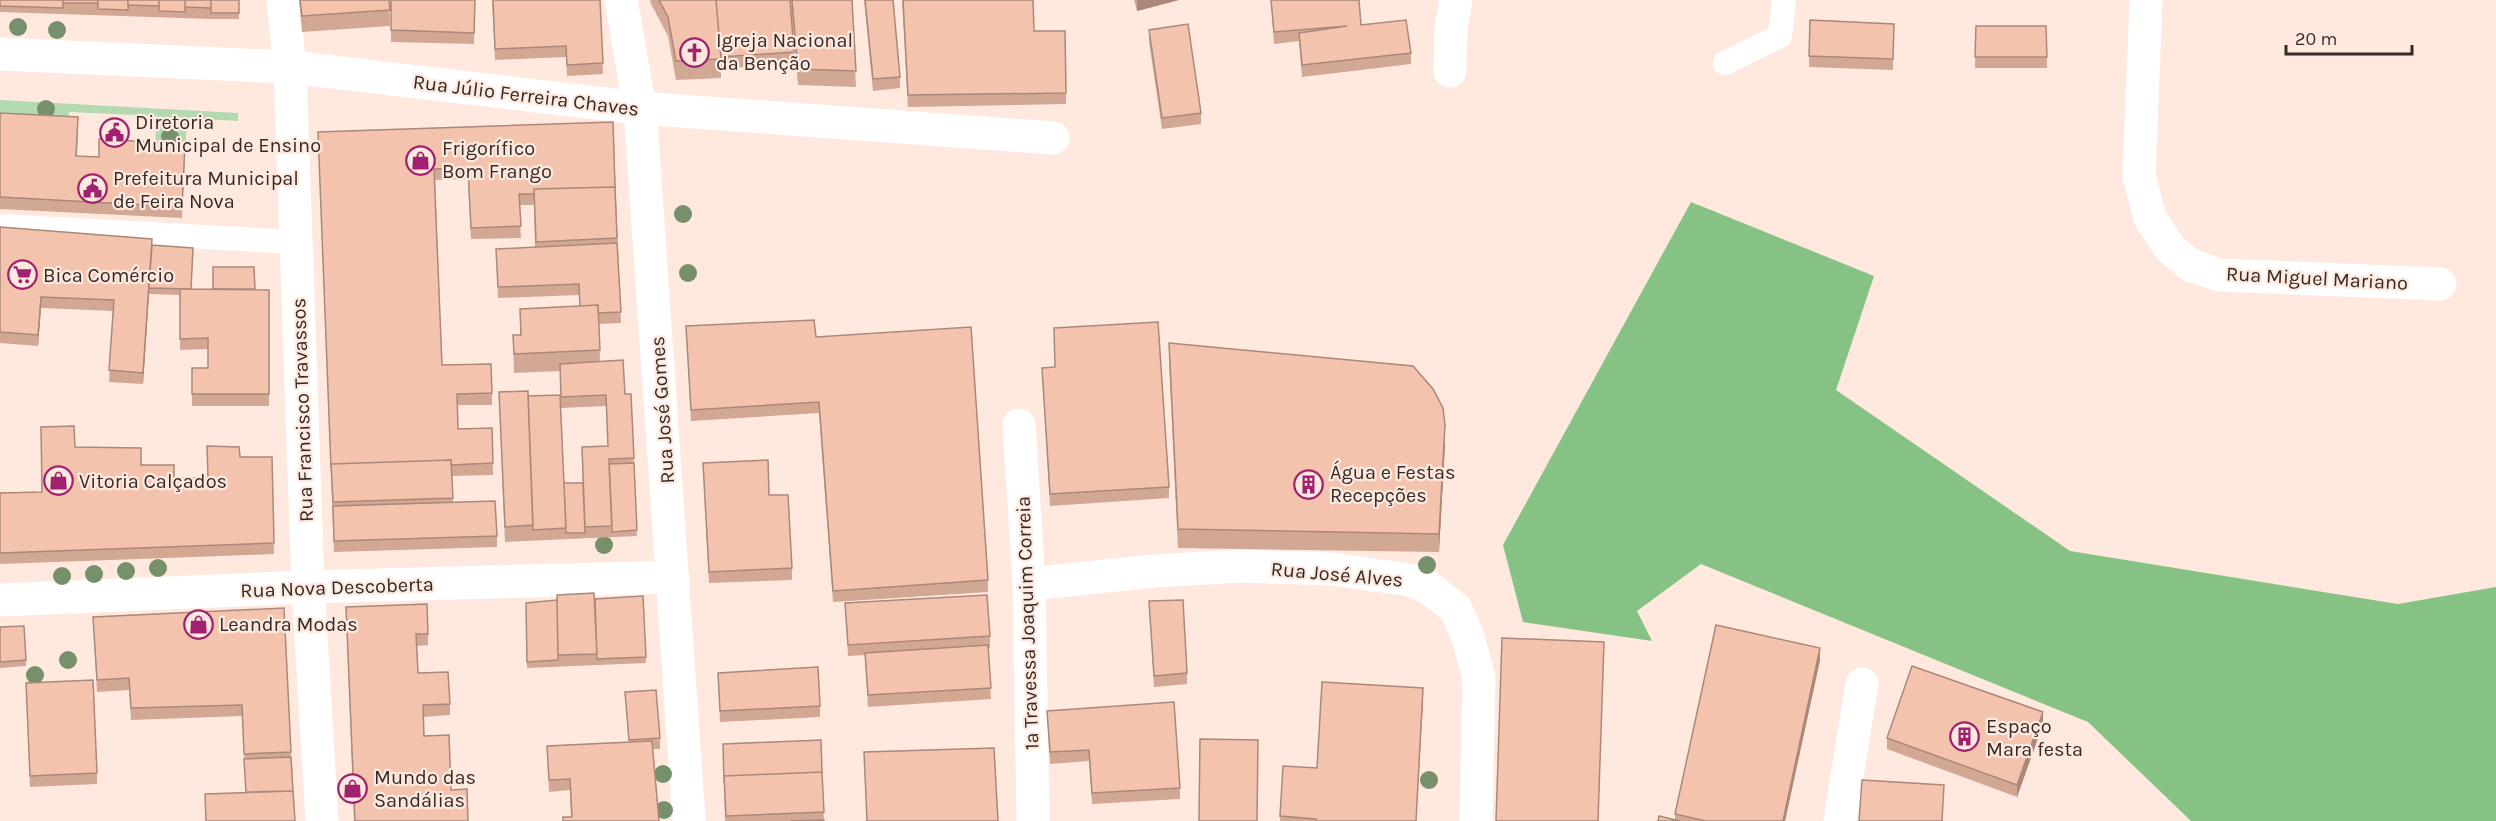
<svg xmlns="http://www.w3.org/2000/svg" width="2496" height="821" font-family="Karla,sans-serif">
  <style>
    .green { fill: #b3d9b1 }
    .forest { fill: #86c284 }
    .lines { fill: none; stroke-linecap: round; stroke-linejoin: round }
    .lane { stroke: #fff; stroke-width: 24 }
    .street { stroke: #fff; stroke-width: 33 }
    .secondary { stroke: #fff; stroke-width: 33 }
    .tree { fill: #76906b }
    .wall { fill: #d2a895 }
    .shaded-wall { fill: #ab8879 }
    .building { fill: #f4c3ad; stroke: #ab8879; stroke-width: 1.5 }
    .labels { text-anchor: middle; stroke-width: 4.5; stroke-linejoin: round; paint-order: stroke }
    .poi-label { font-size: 20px; fill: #332b27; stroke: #ffe9df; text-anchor: start }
    .street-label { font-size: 20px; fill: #332b27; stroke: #ffe9df }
  </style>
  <rect width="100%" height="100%" fill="#ffe9df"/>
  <path class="green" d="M0 100 238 113V121L187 118 185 155 155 153 156 116 69 112V128L0 124Z"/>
  <path class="forest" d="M1691 202 1874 276 1836 390 2070 551 2398 604 2496 587V821H2191L2088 722 1701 564 1637 611 1652 641 1523 622 1503 545Z"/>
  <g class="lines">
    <path class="lane" d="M1725 63 1780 36 1784 0
      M0 226 296 242"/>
    <path class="street" d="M283 0 290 67 640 108 1053 138
      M621 0 640 108 689 821
      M2146 0 2139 176 2150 218 2170 248 2190 265 2220 275 2440 284
      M1450 71 1451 28 1456 0
      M1019 425 1029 584 1033 821
      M1029 584 1154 571 1239 566 1332 569 1410 580 1428 587 1456 609 1468 637 1479 678 1476 821
      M0 600 308 587 673 577
      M1840 821 1862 684"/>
    <path class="secondary" d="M0 54 290 67 308 587 322 821"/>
  </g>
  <g class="tree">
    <circle cx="18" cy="27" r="9"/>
    <circle cx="57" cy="30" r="9"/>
    <circle cx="46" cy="109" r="9"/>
    <circle cx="170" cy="137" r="9"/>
    <circle cx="683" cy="214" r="9"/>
    <circle cx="688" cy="273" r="9"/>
    <circle cx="604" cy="545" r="9"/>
    <circle cx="1427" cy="565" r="9"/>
    <circle cx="158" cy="568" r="9"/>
    <circle cx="126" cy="571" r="9"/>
    <circle cx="94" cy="574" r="9"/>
    <circle cx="62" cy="576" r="9"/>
    <circle cx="68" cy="660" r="9"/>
    <circle cx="35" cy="675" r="9"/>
    <circle cx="663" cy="774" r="9"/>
    <circle cx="1429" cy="780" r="9"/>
    <circle cx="664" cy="810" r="9"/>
  </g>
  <path class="wall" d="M0 0H239V19H211L0 12Z
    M299 0H389L390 26 302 32Z
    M391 0H475L474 44 391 42Z
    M492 0H600L603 74 567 76 566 57 495 60Z
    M650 0H790L794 52V63L721 69V78L676 80 668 36 651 4Z
    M790 0H852L856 87 798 85Z
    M864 0H893L900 77V88L873 91Z
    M902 0H1033L1034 31H1065L1066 104 908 107Z
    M1134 0H1179L1137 11Z
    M1271 0 1361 25 1411 53V64L1302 77 1299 41 1274 44Z
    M1810 20 1894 24 1893 70 1809 67Z
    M1976 26H2046L2047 68H1975Z
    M1149 30 1201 113V124L1162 129 1149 42Z
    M0 113 78 128 77 156 99 157 185 155 182 218 0 209Z
    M613 122 621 323 599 324 600 362 625 394H631L637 536 505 542 499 392 528 396 564 486 583 483 582 447 608 446 606 406 561 408 560 371 514 373 513 335H520V309L580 306 579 295 498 298 496 249 535 247 534 205H519L521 238 471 239 468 179 435 180 442 365 492 393V405H457L458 429 492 428 493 475 452 476 453 502 497 536V547L334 552 318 132Z
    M0 227 152 245 191 289 269 290V406H192V368H208V349L180 350V295L149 294V290L143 384 109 382 113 311 41 308 38 346 0 343Z
    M686 326 816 337 988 580V592L833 602 819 413 691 421Z
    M1169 343 1445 444 1439 552 1178 548 1169 361Z
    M1042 368 1169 487V498L1050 506Z
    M75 447 141 465 174 478H208L240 457H272L274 554 0 564V493L42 492Z
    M703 463 769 495 792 568V580L709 583Z
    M643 596 646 663 527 668 526 603Z
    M1149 601 1187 673V684L1154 687Z
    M845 603 990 636V648H988L991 699 868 707 865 655 848 656Z
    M346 607 428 634V645L417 646 418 673 450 704V715L424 717V736L468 821H354Z
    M284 608 291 757 246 792 242 716 131 720 129 690 97 692 93 617Z
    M0 627 26 660V666L0 668Z
    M1820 660 1785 821H1658L1675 820V814Z
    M718 673 820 706V717L720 722Z
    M26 683 97 773V784L30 787Z
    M625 692 660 738V749H653L571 817 570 790 549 792 547 746 629 742Z
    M1423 700 1416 821H1280L1283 766 1317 768Z
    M1047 711 1180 788V799L1092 804 1089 761 1050 764Z
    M2043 724 2017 797 1887 749V738Z
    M821 740 824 821H725L723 744Z"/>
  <path class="shaded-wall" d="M1137 0H1179L1137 11Z
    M152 239V251L143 384V373Z
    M41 297V308L38 346V335Z
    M1445 425V444L1439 552V534Z
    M1820 648V660L1785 821H1783Z
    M1423 688V700L1416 821Z
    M2043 712V724L2017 797V785Z"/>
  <path class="building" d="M0 0H63V8L0 6Z
    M63 0H98V3H63Z
    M98 0H128V10L98 9Z
    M128 0H159V6L128 5Z
    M159 0H185V12L159 11Z
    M185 0H211V8L185 7Z
    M211 0H239V13H211Z
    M300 0H389L390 10 302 16Z
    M391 0H475L474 33 391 30Z
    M493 0H600L603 63 567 65 566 46 495 49Z
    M659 0H716L721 59 676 61 668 17Z
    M716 0H790L794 52 721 57Z
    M792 0H852L856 71 798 69Z
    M865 0H893L900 77 873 79Z
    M903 0H1033L1034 31H1065L1066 93 908 95Z
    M1271 0H1359L1361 25 1406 20 1411 53 1302 65 1299 33 1347 26 1274 32Z
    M1810 20 1894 24 1893 59 1809 56Z
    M1188 24 1201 113 1162 118 1149 30Z
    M1976 26H2046L2047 57H1975Z
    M0 113 78 117 76 156 99 157V139L185 144 182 207 0 197Z
    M613 122 615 187 534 189V194H519L521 226 471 228 468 168 434 169 442 365 491 364 492 393 457 394 458 429 492 428 493 463 451 465V460L331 464V468L318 132Z
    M615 187 617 238 536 242 534 189Z
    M0 227 152 239 143 373 109 370 114 300 41 297 38 335 0 332Z
    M617 243 621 312 598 313V305L580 306 579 284 498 287 496 249Z
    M152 245 193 248 191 289 149 288Z
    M213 267H254L255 289H213Z
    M180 289 269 290V394H192V368H208V338L180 339Z
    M598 305 600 350 514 354 513 335H521L520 309Z
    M814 320 816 337 971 327 988 580 833 591 819 402 691 410 686 326Z
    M1158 322 1169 487 1050 494 1042 368 1055 367 1054 328Z
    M1169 343 1413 366 1433 389 1443 408 1445 425 1439 534 1178 529Z
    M623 360 625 394H631L634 458 609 459 612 526 585 527 582 447 608 446 606 395 561 397 560 364Z
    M528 391 533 525 505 527 499 392Z
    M560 395 566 528 533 530 528 396Z
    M74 426 75 447 141 448V465H174V478H208L207 446 239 447 240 457H272L274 543 0 553V493L42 492 41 427Z
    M451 460 453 498 333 502 331 464Z
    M768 460 769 495H788L792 568 709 572 703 463Z
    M634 463 637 530 612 532 609 464Z
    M564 483H583L585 533H566Z
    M495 501 497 536 334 541 333 506Z
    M594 593 597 654 558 655 557 595Z
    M987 595 990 636 848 645 845 603Z
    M643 596 646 657 597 659 595 599Z
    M557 600 558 660 527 662 526 603Z
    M1183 600 1187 673 1154 676 1149 601Z
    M427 604 428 634H416L418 673 448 672 450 704 423 705 424 736 449 735 451 790 467 789 468 821H355L346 607Z
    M284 608 291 752 244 754 242 705 131 708 129 678 97 680 93 617Z
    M1716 625 1820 648 1783 821H1706L1675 814Z
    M24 626 26 660 0 662V627Z
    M1502 638 1604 642 1598 821H1496Z
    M988 645 991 688 868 695 865 653Z
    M1912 666 2043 712 2017 785 1887 738Z
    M818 667 820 706 720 711 718 673Z
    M93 680 97 773 30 776 26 683Z
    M1322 682 1423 688 1416 821H1316V819L1280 816 1283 766 1317 768Z
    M656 690 660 738 629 740 625 692Z
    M1174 702 1180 788 1092 793 1089 750 1050 752 1047 711Z
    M1200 739 1258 740 1257 821H1199Z
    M821 740 822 772 724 776V783L723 744Z
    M652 741 659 821H563V817H572L570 779 549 780 547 746Z
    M994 748 998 821H867L864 752Z
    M291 757 293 791 246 792 244 759Z
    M822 772 824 812 726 816 724 776Z
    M1862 780 1944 785 1942 821H1859Z
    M293 791 295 821H206L205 794Z
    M1659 816 1680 821H1658Z
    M824 820V821H790Z"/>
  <defs>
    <symbol id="church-ring" viewBox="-11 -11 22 22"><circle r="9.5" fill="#ffe9df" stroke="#a22070" stroke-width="1.5"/><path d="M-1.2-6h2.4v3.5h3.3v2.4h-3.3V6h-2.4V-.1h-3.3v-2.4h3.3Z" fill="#a22070"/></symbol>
    <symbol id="civic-ring" viewBox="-11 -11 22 22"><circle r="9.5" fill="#ffe9df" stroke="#a22070" stroke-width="1.5"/><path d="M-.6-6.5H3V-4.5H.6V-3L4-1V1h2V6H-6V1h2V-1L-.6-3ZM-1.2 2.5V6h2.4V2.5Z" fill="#a22070"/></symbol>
    <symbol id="shop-ring" viewBox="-11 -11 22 22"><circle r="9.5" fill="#ffe9df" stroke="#a22070" stroke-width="1.5"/><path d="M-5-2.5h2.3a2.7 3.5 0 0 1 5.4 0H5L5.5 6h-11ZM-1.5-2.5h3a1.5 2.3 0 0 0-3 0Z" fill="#a22070"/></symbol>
    <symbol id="supermarket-ring" viewBox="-11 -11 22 22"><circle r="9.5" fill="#ffe9df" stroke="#a22070" stroke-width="1.5"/><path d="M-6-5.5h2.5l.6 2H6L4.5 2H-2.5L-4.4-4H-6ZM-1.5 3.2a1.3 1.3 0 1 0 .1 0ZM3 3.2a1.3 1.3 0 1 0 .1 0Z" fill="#a22070"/></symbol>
    <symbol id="building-ring" viewBox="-11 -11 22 22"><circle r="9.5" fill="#ffe9df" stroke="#a22070" stroke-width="1.5"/><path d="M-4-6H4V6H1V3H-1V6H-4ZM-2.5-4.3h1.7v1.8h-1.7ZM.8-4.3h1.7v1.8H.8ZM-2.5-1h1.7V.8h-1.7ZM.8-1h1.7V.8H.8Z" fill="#a22070"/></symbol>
  </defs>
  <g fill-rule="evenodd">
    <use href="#church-ring" x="678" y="36" width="33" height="33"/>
    <use href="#civic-ring" x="98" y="116" width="33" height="33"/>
    <use href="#shop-ring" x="404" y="144" width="33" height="33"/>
    <use href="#civic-ring" x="76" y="172" width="33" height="33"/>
    <use href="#supermarket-ring" x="6" y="258" width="33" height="33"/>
    <use href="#shop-ring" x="42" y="464" width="33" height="33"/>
    <use href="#building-ring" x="1292" y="468" width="33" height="33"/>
    <use href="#shop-ring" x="182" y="608" width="33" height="33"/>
    <use href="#building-ring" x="1948" y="720" width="33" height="33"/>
    <use href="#shop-ring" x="336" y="772" width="33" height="33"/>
  </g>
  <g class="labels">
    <g class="poi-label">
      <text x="716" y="47">Igreja Nacional<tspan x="716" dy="23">da Benção</tspan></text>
      <text x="135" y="129">Diretoria<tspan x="135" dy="23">Municipal de Ensino</tspan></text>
      <text x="442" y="155">Frigorífico<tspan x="442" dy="23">Bom Frango</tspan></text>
      <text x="113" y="185">Prefeitura Municipal<tspan x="113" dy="23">de Feira Nova</tspan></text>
      <text x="43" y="282">Bica Comércio</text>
      <text x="1330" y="479">Água e Festas<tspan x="1330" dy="23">Recepções</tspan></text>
      <text x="79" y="488">Vitoria Calçados</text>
      <text x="219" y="631">Leandra Modas</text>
      <text x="1986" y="733">Espaço<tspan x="1986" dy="23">Mara festa</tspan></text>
      <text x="374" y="784">Mundo das<tspan x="374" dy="23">Sandálias</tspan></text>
    </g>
    <g class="street-label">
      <text transform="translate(526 95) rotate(7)" y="7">Rua Júlio Ferreira Chaves</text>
      <text transform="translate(2317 278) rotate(3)" y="7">Rua Miguel Mariano</text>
      <text transform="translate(302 410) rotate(-92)" y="7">Rua Francisco Travassos</text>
      <text transform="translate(662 410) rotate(-94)" y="7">Rua José Gomes</text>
      <text transform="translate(1337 574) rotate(5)" y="7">Rua José Alves</text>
      <text transform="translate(337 587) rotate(-2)" y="7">Rua Nova Descoberta</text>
      <text transform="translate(1027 623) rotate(-92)" y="7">1ª Travessa Joaquim Correia</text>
    </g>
  </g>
  <path d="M2286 45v9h126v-9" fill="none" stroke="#332b27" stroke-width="3"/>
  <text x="2295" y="45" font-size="18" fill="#332b27" stroke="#ffe9df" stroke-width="4.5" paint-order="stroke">20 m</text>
</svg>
